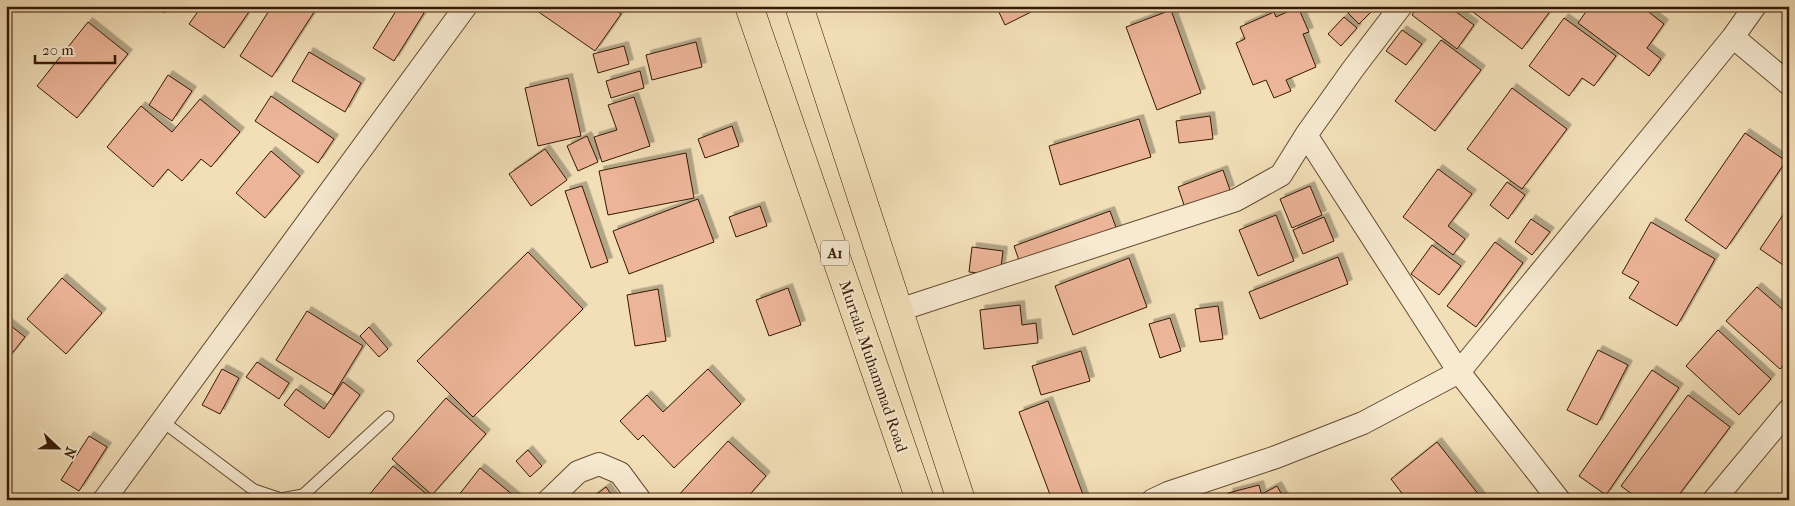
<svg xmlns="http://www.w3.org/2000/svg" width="1795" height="506" font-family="'IM FELL French Canon',serif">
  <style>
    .building { fill: #ecb498; stroke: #361803; filter: url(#shadow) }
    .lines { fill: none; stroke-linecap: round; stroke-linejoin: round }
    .service-casing { stroke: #654a30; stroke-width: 13 }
    .minor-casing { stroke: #654a30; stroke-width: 24 }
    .trunk-casing { stroke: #361803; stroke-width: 29 }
    .service { stroke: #f7ead1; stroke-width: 11 }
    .minor { stroke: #f7ead1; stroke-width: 22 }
    .trunk { stroke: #f2dfb8; stroke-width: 28 }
    .labels { text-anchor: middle; stroke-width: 4; stroke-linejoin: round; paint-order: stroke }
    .shield { fill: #f7ead1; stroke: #705741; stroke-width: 1 }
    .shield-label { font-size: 15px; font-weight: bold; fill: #361803 }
    .street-label { font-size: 16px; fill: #361803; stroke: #f7ead1 }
  </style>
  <defs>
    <filter id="shadow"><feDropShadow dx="4.5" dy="-4.5" stdDeviation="0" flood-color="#0004"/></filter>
  </defs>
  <rect width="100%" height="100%" fill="#f2dfb8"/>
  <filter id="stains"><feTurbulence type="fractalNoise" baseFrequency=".004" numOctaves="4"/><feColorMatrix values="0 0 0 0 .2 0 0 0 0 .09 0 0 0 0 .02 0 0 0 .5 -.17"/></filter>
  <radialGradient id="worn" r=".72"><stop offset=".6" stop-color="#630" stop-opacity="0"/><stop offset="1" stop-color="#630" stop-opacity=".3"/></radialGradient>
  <path class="building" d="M155 6H170L164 13Z
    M202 6H253L224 48 189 24Z
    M272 6H318L272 77 240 56Z
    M399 6H413L424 13 394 61 373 48Z
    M530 6H610L621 14 595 51Z
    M996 6H1043L1005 25Z
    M1084 6H1099L1086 11Z
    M1356 6H1375L1376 7 1359 24 1348 13Z
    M1418 6H1448L1474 25 1457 49 1412 15Z
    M1465 6H1554L1522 49Z
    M1590 6H1641L1664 24 1647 48 1661 59 1649 76 1578 23Z
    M1298 7 1309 32 1303 34 1316 67 1286 80 1291 91 1274 98 1266 80 1253 85 1236 43 1245 39 1240 27 1274 12 1276 17Z
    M1171 10 1201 93 1157 110 1126 27Z
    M1344 17 1357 28 1341 46 1328 34Z
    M1564 18 1616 56 1594 86 1582 78 1569 96 1529 66Z
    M88 22 128 54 77 118 37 86Z
    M1402 30 1422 44 1406 65 1386 51Z
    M1441 40 1481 70 1435 131 1395 101Z
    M696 42 702 67 652 80 646 55Z
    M624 46 629 64 598 73 593 54Z
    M309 52 361 83 345 112 292 81Z
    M640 71 644 88 611 98 606 81Z
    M168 75 192 91 172 121 149 105Z
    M568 78 581 136 538 146 525 88Z
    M1512 88 1567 129 1522 189 1467 149Z
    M271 96 334 139 318 163 255 121Z
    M634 97 650 146 602 162 594 137 617 130 608 105Z
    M200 99 240 132 211 167 201 159 182 181 168 169 153 187 107 147 141 106 172 132Z
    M1210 116 1213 139 1179 143 1176 121Z
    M1139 119 1151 157 1060 185 1049 146Z
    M732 126 739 146 705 158 698 139Z
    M1745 133 1786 161 1726 249 1685 220Z
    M587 136 598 162 578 171 567 146Z
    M545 149 567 180 531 206 509 174Z
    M271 151 300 176 265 218 236 193Z
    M686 153 694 198 608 215 599 171Z
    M1438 169 1472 194 1448 226 1465 239 1453 255 1403 217Z
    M1223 170 1230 190 1185 208 1178 187Z
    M1507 182 1525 195 1508 219 1490 205Z
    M582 186 608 262 591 268 565 191Z
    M1310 186 1322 215 1292 228 1280 199Z
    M698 199 714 242 629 274 613 231Z
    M760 206 767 226 736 237 729 217Z
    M1789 206V269L1760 249Z
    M1110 211 1117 230 1021 266 1014 246Z
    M1276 215 1294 261 1258 276 1239 230Z
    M1324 217 1334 241 1303 254 1293 230Z
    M1531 219 1550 232 1532 255 1515 242Z
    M1651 222 1715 259 1677 326 1629 298 1639 282 1622 273Z
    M1495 242 1523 263 1476 327 1447 306Z
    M1432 245 1461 266 1439 295 1411 274Z
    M972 247 1003 251 1000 275 969 272Z
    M528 252 583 309 473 417 417 361Z
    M1338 257 1348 284 1260 319 1249 292Z
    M1129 258 1147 307 1073 335 1055 286Z
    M62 278 102 313 66 354 27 319Z
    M1757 287 1789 315V360L1780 369 1726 321Z
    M788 288 801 325 769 336 756 300Z
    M658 289 666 341 635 346 627 295Z
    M1020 305 1022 325 1036 323 1038 343 984 349 980 310Z
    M1218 306 1223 339 1200 342 1195 309Z
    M307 311 363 346 333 395 276 360Z
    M1170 318 1181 351 1160 358 1149 324Z
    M6 322 25 337 6 361Z
    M369 327 388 349 379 357 360 336Z
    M1718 330 1771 379 1739 415 1686 366Z
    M1598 350 1628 365 1597 425 1567 410Z
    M1081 351 1090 381 1041 395 1032 366Z
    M257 362 289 383 279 399 246 377Z
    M222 369 239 378 220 414 202 405Z
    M708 369 741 404 674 468 643 435 638 440 620 421 647 395 663 412Z
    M1652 370 1679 388 1606 495 1579 476Z
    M343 382 360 395 329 438 284 405 296 389 324 409Z
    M1688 395 1730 427 1675 500H1640L1621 486Z
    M446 398 486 434 432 495 392 459Z
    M1048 401 1085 500H1052L1019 412Z
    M89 436 107 447 79 491 61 480Z
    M728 441 766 476 745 500H679L677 497Z
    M1437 442 1483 500H1407L1391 479Z
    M528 450 542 466 530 477 516 461Z
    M393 466 430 497 428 500H365Z
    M480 468 519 500H455Z
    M1259 485 1263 500H1230L1228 493Z
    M1277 486 1285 500H1265L1262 494Z
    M606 487 615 500H589Z"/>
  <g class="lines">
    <defs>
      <path id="service" d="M162 421 254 490 281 499 303 495 388 417"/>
      <path id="minor" d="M1733 37 1789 84
        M1306 135 1353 69 1401 6
        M899 310 1236 200 1281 175 1306 135 1459 372 1559 500
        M104 500 466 6
        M549 500 578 472 599 464 620 473 640 500
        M1153 500 1168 493 1276 457 1363 423 1459 372 1733 37 1755 6
        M1714 500 1789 410"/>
      <path id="trunk" d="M749 6 920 500
        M799 6 961 500"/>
    </defs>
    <use href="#service" class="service-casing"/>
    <use href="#minor" class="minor-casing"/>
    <use href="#trunk" class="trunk-casing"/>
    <use href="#service" class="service"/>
    <use href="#minor" class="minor"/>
    <use href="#trunk" class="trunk"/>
  </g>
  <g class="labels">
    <rect class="shield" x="821" y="240.5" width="28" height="25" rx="4"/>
    <g class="shield-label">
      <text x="835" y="258">A1</text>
    </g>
    <g class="street-label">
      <text transform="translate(874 366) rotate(71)" y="6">Murtala Muhammad Road</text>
    </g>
  </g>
  <rect width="1795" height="506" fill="none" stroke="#f2dfb8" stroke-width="25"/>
  <rect x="8" y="8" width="1780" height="491" fill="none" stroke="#361803" stroke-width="2.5"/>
  <rect x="12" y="12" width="1770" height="481" fill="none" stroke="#361803"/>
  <g transform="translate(58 448) rotate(112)" stroke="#f7ead1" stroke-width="4" paint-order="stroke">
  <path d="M0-4L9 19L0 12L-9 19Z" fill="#361803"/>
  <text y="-8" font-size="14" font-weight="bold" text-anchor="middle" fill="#361803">N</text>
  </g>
  <path d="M35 55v8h80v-8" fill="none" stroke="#361803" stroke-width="2.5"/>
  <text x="42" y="55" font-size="15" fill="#361803" stroke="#f7ead1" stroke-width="4" paint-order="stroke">20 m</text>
  <rect width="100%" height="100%" filter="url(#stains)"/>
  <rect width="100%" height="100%" fill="url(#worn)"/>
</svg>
